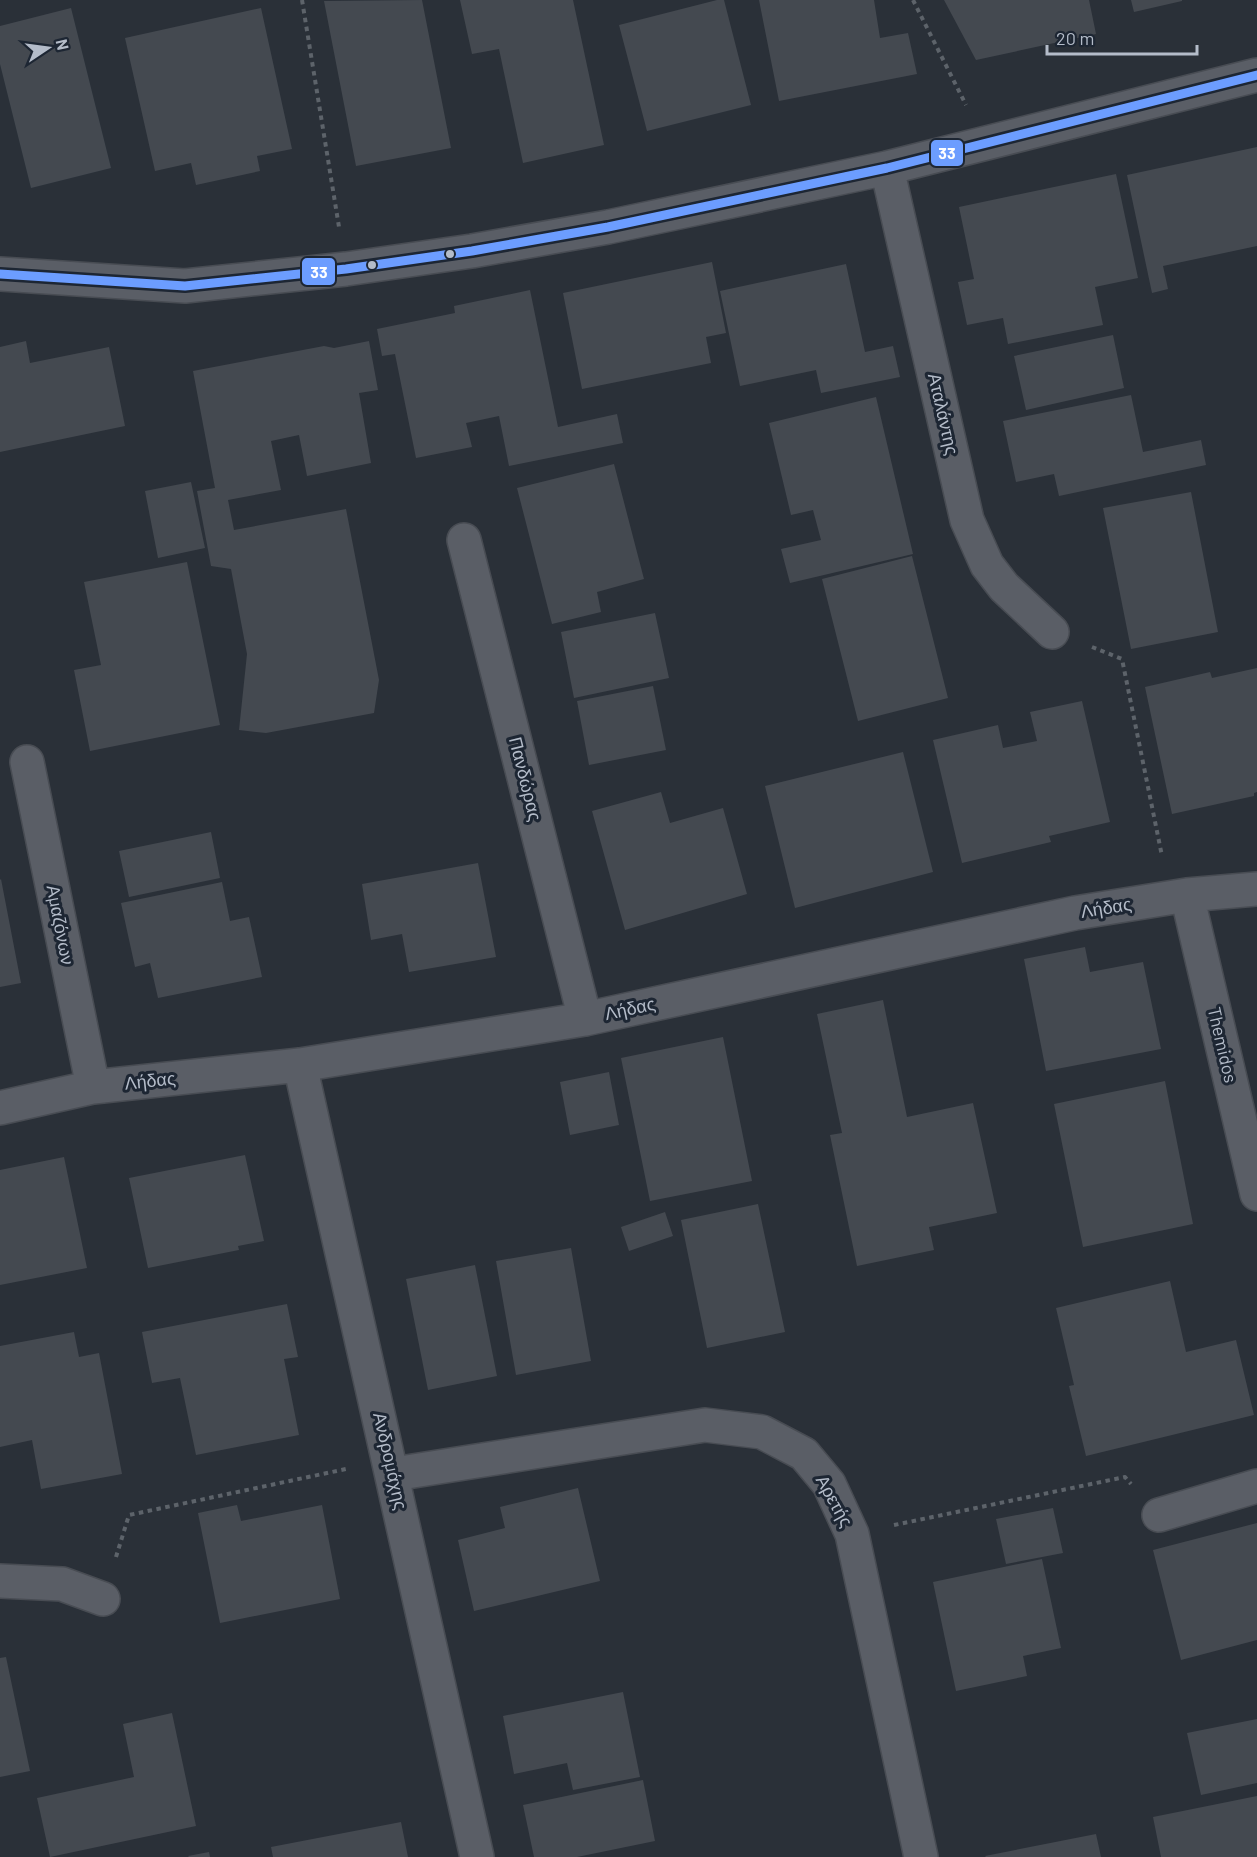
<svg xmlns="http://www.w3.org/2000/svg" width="1257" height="1857" font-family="Barlow,sans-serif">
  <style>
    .building { fill: #444950 }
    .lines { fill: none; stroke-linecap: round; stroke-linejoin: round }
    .minor-casing { stroke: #484c53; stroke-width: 36 }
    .path { stroke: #5d636a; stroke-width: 4; stroke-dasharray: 4.5 4.5; stroke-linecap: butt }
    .minor { stroke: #5a5e66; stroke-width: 33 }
    .bus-1-casing { stroke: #1d2633; stroke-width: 14 }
    .bus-1 { stroke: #6c9dff; stroke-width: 9 }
    .bus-dot { fill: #b4bcc9; stroke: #1d2633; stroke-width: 2 }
    .labels { text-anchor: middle; stroke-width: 6; stroke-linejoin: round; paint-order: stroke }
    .street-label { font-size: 18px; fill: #b4bcc9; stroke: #1d2633 }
    .line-badge { stroke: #1d2633; stroke-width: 2 }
    .badge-label { font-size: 16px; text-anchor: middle; font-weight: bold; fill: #fff }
  </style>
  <rect width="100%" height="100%" fill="#2a3038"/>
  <path class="building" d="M422 0 451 148 356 166 324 1Z
    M460 0H573L604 145 523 163 499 49 472 54Z
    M717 0H724L751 105 647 131 619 25Z
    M759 0H874L880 38 908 33 917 74 779 101Z
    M944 0H1089L1096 34 976 60Z
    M1131 0H1182V1L1134 12Z
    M71 8 111 168 31 188 0 64V26Z
    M261 8 292 149 257 156 260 171 196 185 191 163 155 171 125 38Z
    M1257 147V246L1163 266 1168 289 1152 293 1127 175Z
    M1116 174 1138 278 1095 287 1103 325 1008 344 1003 318 967 325 958 282 974 279 959 207Z
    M712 262 726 333 706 337 711 363 582 389 563 293Z
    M846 264 865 352 893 346 900 377 821 393 816 370 740 386 720 291Z
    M530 290 558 427 617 414 623 443 509 466 499 416 466 423 472 447 416 458 395 354 382 356 377 329 455 313 454 306Z
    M1113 335 1124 388 1026 410 1014 356Z
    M26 341 30 363 109 347 125 426 0 452V347Z
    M369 341 378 390 359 393 371 463 307 476 299 435 271 441 281 490 228 500 234 530 346 509 379 680 374 713 266 733 239 730 247 654 231 569 211 566 197 491 215 488 193 371 324 346 334 348Z
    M1131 395 1143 452 1201 440 1206 465 1059 496 1054 474 1016 482 1003 421Z
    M876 397 913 554 790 583 781 549 821 540 813 510 791 515 769 423Z
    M614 464 644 579 597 592 601 612 552 624 517 488Z
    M191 482 205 548 158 558 145 491Z
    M1191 492 1218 632 1131 649 1103 508Z
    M912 556 948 698 858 721 822 579Z
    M187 562 220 725 90 751 74 670 101 665 84 582Z
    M655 613 669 678 574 698 561 632Z
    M1257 668V792L1254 793V796L1172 814 1145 687 1210 672 1212 678Z
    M653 686 666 750 589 765 577 701Z
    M1082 701 1110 822 1049 836 1051 842 962 863 933 740 998 725 1003 748 1037 741 1030 712Z
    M903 752 933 872 795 908 765 786Z
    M661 792 670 823 723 808 747 894 625 930 592 811Z
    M211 832 220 878 129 897 119 851Z
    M478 863 496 957 409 972 402 934 371 940 362 884Z
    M1 879 21 983 0 987V880Z
    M222 882 230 921 249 917 262 977 158 998 150 963 135 967 121 903Z
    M1085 947 1090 972 1143 962 1161 1049 1046 1071 1024 959Z
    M883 1000 907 1117 973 1103 997 1213 929 1227 934 1250 857 1266 830 1135 842 1133 817 1014Z
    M723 1037 752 1181 650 1201 621 1058Z
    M609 1072 619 1125 570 1135 560 1082Z
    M1165 1081 1193 1224 1083 1247 1054 1104Z
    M245 1155 264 1241 238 1246 239 1250 148 1268 129 1178Z
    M64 1157 87 1268 0 1285V1170Z
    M758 1204 785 1332 707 1348 681 1220Z
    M665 1212 673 1236 629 1251 621 1227Z
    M571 1248 591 1361 516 1375 496 1261Z
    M475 1265 497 1376 428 1390 406 1279Z
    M1170 1281 1186 1352 1236 1340 1254 1415 1086 1456 1069 1386 1074 1385 1056 1308Z
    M287 1304 298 1357 284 1359 299 1435 196 1455 180 1378 152 1383 142 1332Z
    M74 1332 79 1357 99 1353 122 1474 41 1489 32 1440 0 1447V1346Z
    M578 1488 600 1581 474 1611 458 1540 505 1528 500 1507Z
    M237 1505 241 1521 322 1505 340 1599 220 1623 198 1513Z
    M1053 1508 1063 1553 1006 1564 996 1519Z
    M1257 1523V1640L1181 1660 1153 1550Z
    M1042 1559 1061 1648 1023 1656 1027 1676 956 1691 933 1582Z
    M6 1657 30 1771 0 1777V1658Z
    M623 1692 640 1777 573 1790 567 1763 514 1774 503 1716Z
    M172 1713 196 1826 50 1857 37 1798 134 1777 123 1724Z
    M1257 1719V1783L1201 1795 1187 1733Z
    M643 1780 655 1841 577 1857H534L523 1805Z
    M1257 1796V1857H1161L1153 1817Z
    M401 1822 408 1857H273L271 1847Z
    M1096 1834 1101 1857H986L985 1856Z
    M209 1852 210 1857H189L188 1856Z"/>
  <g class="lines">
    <defs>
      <path id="minor" d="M887 168 967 520 987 565 1004 587 1052 632
        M0 274 185 286 346 269 472 251 608 227 887 168 1257 75
        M464 540 585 1019
        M27 762 93 1087
        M1187 895 1257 1194
        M300 1065 477 1857
        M0 1108 93 1087 300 1065 585 1019 1075 913 1187 895 1257 889
        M394 1474 705 1425 762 1432 804 1454 829 1484 852 1534 921 1857
        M1159 1515 1257 1486
        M0 1581 62 1584 103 1599"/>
    </defs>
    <use href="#minor" class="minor-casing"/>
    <path class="path" d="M302 0 339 227
      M913 0 966 105
      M1092 647 1122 659 1162 856
      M894 1525 1125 1477 1131 1484
      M116 1557 129 1515 346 1469"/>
    <use href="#minor" class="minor"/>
    <defs>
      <path id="bus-1" d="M0 274 185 286 346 269 472 251 608 227 887 168 1257 75"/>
    </defs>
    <use href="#bus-1" class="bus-1-casing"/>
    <use href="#bus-1" class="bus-1"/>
  </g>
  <g class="bus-dot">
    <circle cx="450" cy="254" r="5"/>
    <circle cx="372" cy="265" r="5"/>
  </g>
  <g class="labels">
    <g class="street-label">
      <text transform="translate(943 414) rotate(77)" y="6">Αταλάντης</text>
      <text transform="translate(525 779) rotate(76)" y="6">Πανδώρας</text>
      <text transform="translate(1106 908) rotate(-9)" y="6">Λήδας</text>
      <text transform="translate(60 925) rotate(79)" y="6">Αμαζόνων</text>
      <text transform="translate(630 1009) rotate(-12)" y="6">Λήδας</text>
      <text transform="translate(1222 1045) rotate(77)" y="6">Themidos</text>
      <text transform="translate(150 1081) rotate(-6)" y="6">Λήδας</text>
      <text transform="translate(390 1461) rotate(77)" y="6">Ανδρομάχης</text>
      <text transform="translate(834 1501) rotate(61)" y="6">Αρετής</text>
    </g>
  </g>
  <g class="line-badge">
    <rect x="930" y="139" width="34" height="28" rx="6" fill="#6c9dff"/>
    <rect x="301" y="257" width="35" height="29" rx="6" fill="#6c9dff"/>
  </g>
  <g class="badge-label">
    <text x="947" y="159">33</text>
    <text x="319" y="278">33</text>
  </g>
  <g transform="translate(48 48) rotate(77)" stroke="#1d2633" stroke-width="4.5" paint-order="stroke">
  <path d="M0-4.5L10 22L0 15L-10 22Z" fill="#b4bcc9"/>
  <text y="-9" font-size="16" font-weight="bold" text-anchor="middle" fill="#b4bcc9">N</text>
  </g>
  <path d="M1047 45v9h150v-9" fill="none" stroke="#b4bcc9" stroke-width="3"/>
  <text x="1056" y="45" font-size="18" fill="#b4bcc9" stroke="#1d2633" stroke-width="4.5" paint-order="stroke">20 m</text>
</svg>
